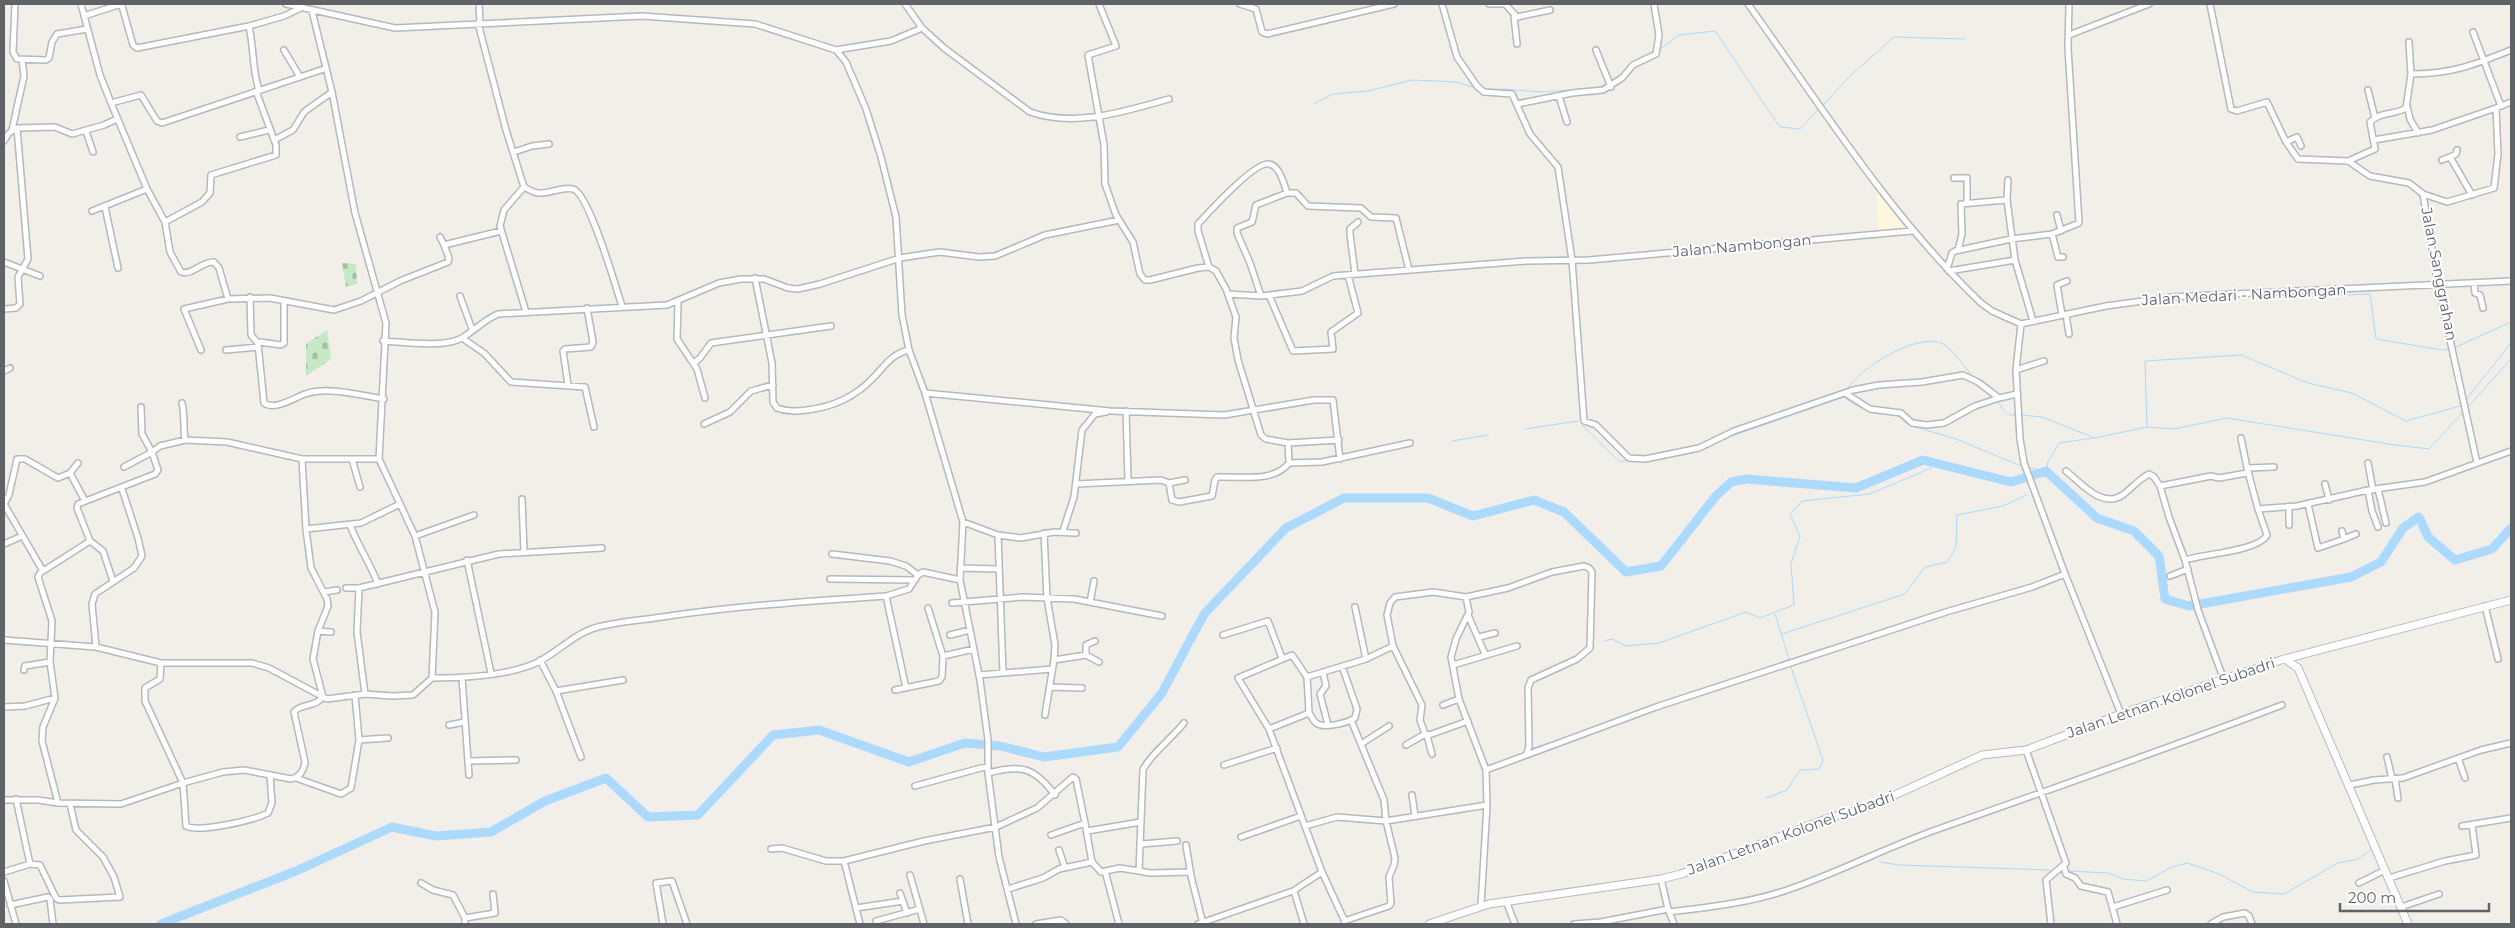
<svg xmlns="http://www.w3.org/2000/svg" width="2515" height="928" font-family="Montserrat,sans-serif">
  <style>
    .commercial { fill: #fef7e0 }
    .cemetery { fill: url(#cemetery-stones) }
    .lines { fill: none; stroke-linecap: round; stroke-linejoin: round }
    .stream { stroke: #aadaff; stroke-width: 1 }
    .river { stroke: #aadaff; stroke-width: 9 }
    .minor-casing { stroke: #b5b8bc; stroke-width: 8 }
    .secondary-casing { stroke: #b6babf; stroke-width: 9 }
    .minor { stroke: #fff; stroke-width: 5 }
    .secondary { stroke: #fff; stroke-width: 7 }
    .labels { text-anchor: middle; stroke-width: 4; stroke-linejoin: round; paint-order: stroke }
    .street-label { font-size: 15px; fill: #5f6368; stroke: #fff }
  </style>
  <defs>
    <pattern id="cemetery-stones" width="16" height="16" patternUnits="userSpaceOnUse" patternTransform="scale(1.25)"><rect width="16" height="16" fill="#c5e8c5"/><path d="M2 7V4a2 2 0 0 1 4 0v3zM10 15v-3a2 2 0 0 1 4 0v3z" fill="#a3c0a4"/></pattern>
  </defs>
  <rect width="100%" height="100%" fill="#f1efe8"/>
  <path class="commercial" d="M1876 190 1902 225 1904 228 1901 231H1879Z"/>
  <path class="cemetery" d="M342 263 356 264 357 284 346 287Z
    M327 330 331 359 306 376V344Z"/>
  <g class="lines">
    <path class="stream" d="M1658 51 1679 35 1715 31 1780 127 1800 129 1819 109
      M1485 90 1504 89 1540 92 1599 88 1607 84
      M1314 104 1333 94 1368 91 1412 80 1456 82 1476 88
      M1823 105 1851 75 1894 37 1965 39
      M2302 297 2370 294 2376 339 2442 350 2449 349
      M2456 347 2511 322
      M1846 391C1858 368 1917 333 1941 343 1953 348 1964 367 1973 377
      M1987 392 1993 398
      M1997 401C2005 410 2002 416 2017 415
      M2465 401 2511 343
      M2468 407 2511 359
      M1896 414 1912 426 1956 439 2021 466
      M2021 415 2042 417 2095 438 2147 427 2145 361 2241 355 2308 383 2352 393 2406 421 2460 406 2462 404
      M1582 425 1620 462 1628 460
      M2147 427 2174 429 2227 418 2395 445 2429 449 2463 412
      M1525 429 1578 421
      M1723 439 1844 397C1859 408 1872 414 1890 414
      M1452 441 1488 435
      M2030 468 2046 471 2048 462 2059 443 2094 438
      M1775 614 1790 662
      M1782 634 1905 594 1925 567 1947 562 1956 547 1957 515 2003 506 2026 495
      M1604 641 1612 639 1626 646 1659 643 1746 612 1760 618 1794 605 1791 564 1800 537 1790 514 1802 501 1870 494 1931 468
      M1530 749 1582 732
      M1766 798 1787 790 1800 770 1819 769 1823 760 1791 667
      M1880 862 1899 865 2050 870
      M2069 871 2108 873 2123 879 2146 881 2172 867 2187 863 2217 873 2253 892 2284 894 2338 863 2359 859 2373 848"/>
    <path class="river" d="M1190 640 1205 613 1286 528 1344 498H1428L1473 516 1534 500 1564 512 1626 572 1661 566 1715 497 1731 482 1746 479 1856 488 1923 460 2011 482 2046 471 2097 518 2134 531 2159 556 2165 599 2189 606 2351 577 2381 562 2403 528 2419 517 2428 537 2455 560 2492 549 2511 528
      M161 924 296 871 392 827 436 836 491 832 545 801 606 778 648 817 698 815 773 735 819 730 909 762 965 743 1000 746 1044 757 1118 747 1162 693 1188 644"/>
    <defs>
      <path id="minor" d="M15 4 13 52 17 59 46 60 49 58 52 42 57 34 87 29
        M81 4 100 75 111 103
        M286 4 395 28 642 16 755 24 836 50 846 62 866 109 881 157 896 217 902 315 909 350 925 393 963 522 960 580 980 680 988 740V773L999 857 1016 924
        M479 4 480 23
        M905 4 922 28 944 48 1030 112C1076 128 1125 111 1169 99
        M1240 4 1256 9 1262 32 1267 34 1394 4
        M1442 4 1457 57 1477 86 1484 92 1512 94 1530 134 1558 167 1572 260 1584 421 1596 425 1629 458 1645 459 1699 448 1734 431 1853 390 1879 385 1922 382 1963 375 1978 382 1999 398 2017 394
        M1489 4H1505L1517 17 1550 10
        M1748 4C1822 107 1889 215 1981 303L1992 311 2021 324
        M2210 4 2231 109 2237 111 2267 102 2286 142 2298 159 2348 161 2370 176 2409 183 2423 194
        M312 11 332 92 355 213 386 323 379 459 415 536 435 612 432 678
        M84 16 118 5 122 6 133 45 137 48 249 26C254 48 252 69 259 90
        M1514 16 1517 44
        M478 23 506 130 524 187C528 189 534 193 538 193 550 194 563 186 573 189 589 193 616 288 622 306
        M249 26 284 16 301 8
        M2473 32 2501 106
        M2069 35 2149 4
        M2409 42 2411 74
        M284 50 300 77
        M836 50 891 41 922 28
        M1596 50 1611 87
        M324 69 162 123 157 121 141 95 111 103 147 189 165 222 170 252 181 272C192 276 202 261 214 262L219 268 228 299 270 298 334 310 361 301 400 281 448 262 449 258 444 245 501 231
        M2368 90 2375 118
        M1559 96 1567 122
        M1517 104 1572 93 1603 90 1622 78 1633 65 1656 54 1659 35 1654 4
        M2407 106 2410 119 2418 133
        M12 130 24 76 22 60
        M86 131 93 152
        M240 137 269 130
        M274 140 293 130 304 112 332 92
        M2374 140 2432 130 2496 108
        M4 141 9 133 17 128 55 127 72 134 104 125 117 119
        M2286 142 2297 137 2301 146
        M514 152 532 146 549 144
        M2450 157 2456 154 2457 150
        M2442 160 2450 157 2472 195
        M2348 161 2375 149 2370 122C2381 111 2395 115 2406 108L2411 74C2451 74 2474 65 2511 50
        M1954 178H1967V202
        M524 187 504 210 500 226 526 312
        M105 207 118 268
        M92 211 147 189
        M2057 215 2061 231
        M165 222 202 202 210 193 211 175 276 155V145L256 91
        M2052 234 2058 257H2063
        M440 237 444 245
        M1958 250 1962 234 1961 204 2007 200
        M2015 260 2033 321
        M4 262 40 276
        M1209 267 1198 231V224C1209 212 1255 161 1269 164 1280 166 1284 184 1287 193H1296L1308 206 1361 208 1371 217 1396 218 1409 270
        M1947 269 1952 253 1955 251 2011 239 2052 234 2079 223 2068 48 2069 4
        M1949 271 2015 260 2007 200 2008 180
        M1355 274 1350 234V229L1358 222
        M755 278 772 363 773 402 777 408C787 412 797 411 807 410 833 407 855 397 873 378 885 366 891 354 909 350
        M2474 283 2475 293 2480 295 2483 308
        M1228 294 1261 296 1302 291 1333 276 1527 261 1589 260 1912 231
        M1269 295 1293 351 1333 349 1331 332 1358 313 1348 275
        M460 296 472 329
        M1261 296 1250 263 1237 233V228L1252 222 1256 205 1287 193
        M250 297 251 335 258 343
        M284 301V343L281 345 260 342 258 344 264 403C274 411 294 398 305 394 329 386 359 395 384 399
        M678 303 677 339 697 369 705 398
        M4 309 16 308 20 304 18 277 28 259 17 128
        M2066 314 2069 334
        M2062 315 2057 285 2067 281
        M2021 324 2106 306 2172 297 2511 281
        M2021 324 2016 370 2020 439 2024 463 2065 574 2121 714
        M462 338 484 353 511 382 585 387 594 427
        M383 341C404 342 444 348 462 338 475 330 484 320 498 314L667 305 719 283 741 279H764L788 288 798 289 820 284 900 258 926 254 940 252 979 257 995 256 1045 235 1119 220
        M201 350 184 309 228 299
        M226 350 258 347
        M694 363 700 358 711 343 831 326
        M2016 370 2044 361
        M4 371 10 368
        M568 385 563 351 565 349 591 347 593 342 587 308
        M925 393 1110 411 1224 415 1314 400H1333L1340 459
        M1845 393 1870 409 1901 413 1912 423 1927 425 1944 423 1975 406 1999 398
        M182 403C185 416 183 426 185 440
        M1126 411 1128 480
        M704 424 730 412 751 391 773 385
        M2241 438 2247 468
        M1288 443 1339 440
        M352 459 360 487
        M1289 463 1322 462 1410 443
        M2368 463 2373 490
        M2477 463 2438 285 2423 194 2447 202 2494 188 2498 154 2496 108 2511 102
        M124 467 152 452 142 434 141 407
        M2066 471C2082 484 2103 510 2124 494 2132 488 2139 479 2149 474L2154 477 2160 486
        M70 473 85 501
        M1169 483 1185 480
        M1076 484 1161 480 1169 483 1172 500 1179 502 1212 496 1215 480 1217 477C1242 476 1273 483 1289 463L1288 443 1266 439 1261 435 1238 360 1234 338 1236 317 1226 289 1216 271 1209 267 1198 268 1150 280H1145L1140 274 1133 242 1116 215 1105 184 1104 145 1088 55 1116 46 1099 4
        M2325 484 2329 500
        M2378 489 2386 523
        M2368 490 2372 511 2378 527
        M522 499 524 552
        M4 504 9 495 17 459H25L58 478 70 473 78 463
        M4 504 43 571
        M2308 504 2318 548 2344 539 2342 531
        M2258 509 2247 468 2274 467
        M963 522 998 535 1021 538 1054 532 1076 533
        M350 525C358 546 370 563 378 584
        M2289 525V507
        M306 529 361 523 400 504
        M1063 531 1074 497 1082 430 1095 414 1106 412
        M1044 533 1047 598 1055 645 1054 660 1045 715
        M998 535 1003 673
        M415 536 474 515
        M2344 539 2356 534
        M90 541 103 551 113 581
        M4 544 22 536
        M832 554 890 561 906 566 918 575
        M467 560 491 673
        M2185 560C2203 554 2259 551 2267 535L2258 509 2297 506 2368 490 2425 482 2511 451
        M960 568 998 569
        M2170 576 2188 569
        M830 579 915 580
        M346 588H359
        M324 592 337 590
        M886 596 906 688
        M1466 597 1469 612 1456 639 1451 657 1459 699 1486 770 1487 805 1481 906
        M1090 602 1094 581
        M952 603 1023 597 1074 599 1162 616
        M2485 606 2498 659
        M1355 607 1366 659
        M928 608 943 656
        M1468 615 1485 654
        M318 631 331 632
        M950 635 970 630
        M1223 635 1268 621 1282 658
        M1479 637 1495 633
        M4 640 96 647 161 663H252L269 668 327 699 365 694 393 696 413 695 432 678C464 678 511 676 540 661 562 649 577 631 602 626 622 621 643 620 662 617 736 606 811 601 886 596L909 589 918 575 923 572 960 580
        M1393 646 1387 615 1390 603 1395 597 1433 592 1466 597 1508 588 1552 572 1584 566 1589 568 1592 572 1590 648 1577 659 1531 680 1528 688 1529 746 1527 753
        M96 647 92 604 95 594 134 568 142 556 138 538 122 489
        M1086 655 1099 662
        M540 660 556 691 581 757
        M1054 660 1086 655V645L1095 641
        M161 663 160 679 145 688V701L183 783 186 826C199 833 254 820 268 813L272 803 270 775
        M1453 665 1517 646
        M24 670 25 666 50 662
        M1323 672 1326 686 1320 694 1328 725
        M979 675 1052 669
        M1307 677 1292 655 1238 678 1269 729 1322 872 1346 924
        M462 678 469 775
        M2224 680 2198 610 2185 560 2169 517 2160 486 2211 476 2219 478 2247 473
        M1050 687 1082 688
        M895 690 939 681 942 677 943 656 974 649
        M556 691 623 680
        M365 694 357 632 359 588 499 554 602 548
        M1443 705 1459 699
        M4 707 25 706 55 698
        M1309 713C1311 716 1313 720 1316 723 1324 729 1347 723 1355 718L1357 709 1342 666
        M449 725 465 722
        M1269 729 1309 713 1307 677 1366 659 1393 646 1422 705 1420 720 1425 734 1429 735 1468 721
        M1427 736 1432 754
        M359 740 388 738
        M1361 744 1389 726
        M1406 745 1425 734
        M2026 750 2066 863 2046 880 2051 924
        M2387 757 2392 779
        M2458 758 2465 778
        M468 761 516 760
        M1224 765 1277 748
        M1486 770 1656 707 1946 612 2032 587 2065 574
        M988 773C1021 764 1034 767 1055 795
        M296 778 341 794 351 788 359 740 355 695
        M2395 779 2398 798
        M2350 785 2374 780 2403 778 2481 750 2511 743
        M915 786 988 766
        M1412 795 1415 816
        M16 799 30 864
        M4 800H38L58 803 121 804 183 783 223 772 244 770 291 779C300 777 304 770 305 762L294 712C301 703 314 708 323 697L313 659 318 631 328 606 327 599 311 568 306 529 302 459
        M58 803 42 741 43 727 55 698 50 662 52 621 38 577 40 573 90 541 77 508 78 504 155 474 158 470 152 452 160 446 185 440 227 442 302 459H379
        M1305 826 1337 817 1386 821 1487 805
        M2462 826 2511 818
        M1087 831 1141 822
        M1051 835 1085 823 1092 862
        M1241 837 1301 816
        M1142 844 1177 841
        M1186 845 1191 876 1203 924
        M771 849 782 848 826 861H844L924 841 996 827 1037 808 1073 777 1076 779 1085 823
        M1059 850 1065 868
        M844 861 860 924
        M2064 867 2066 874 2075 878 2081 886 2108 892 2117 924
        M1105 871 1119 924
        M1139 871 1150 873 1190 872
        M4 872 30 864 40 865 56 898 59 900 120 897 114 877 103 857 76 830 70 804
        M910 875 924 924
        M2389 878 2445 861 2476 855 2472 825
        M960 879 968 924
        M1661 879 1668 909 1674 924
        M4 881 16 924
        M421 883 433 890 453 895 465 918V924
        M2359 883 2385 870
        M1008 889 1043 878 1059 869 1092 862 1101 872 1120 868 1139 871 1143 770C1148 757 1174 736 1184 723
        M1294 891 1304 924
        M900 893 907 913
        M1506 901 1515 924
        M10 905 48 897 50 899 53 924
        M2113 907 2167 890
        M2401 907 2439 894
        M856 908 903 901
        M1669 912C1709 907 1749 903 1787 890 1840 872 1889 846 1941 828 2055 788 2169 748 2282 705
        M465 918 495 913 493 894
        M876 921 920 909
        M1344 921 1389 906 1391 903 1389 877 1394 865 1395 858 1386 821 1384 800 1351 720
        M663 924 656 883 672 881 687 924
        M1036 924 1061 920 1066 924
        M1198 924 1293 891 1322 872
        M1574 924 1601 922 1668 909
        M2211 924 2223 917 2245 913 2249 916 2252 924"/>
      <path id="secondary" d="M2285 659 2298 668 2408 924
        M1429 924 1489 904 1661 879 1681 874 1829 818 1871 806 1982 755 2026 750 2121 714 2281 660 2511 600"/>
    </defs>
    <use href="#minor" class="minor-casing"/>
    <use href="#secondary" class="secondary-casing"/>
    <use href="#minor" class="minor"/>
    <use href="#secondary" class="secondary"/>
  </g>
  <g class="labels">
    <g class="street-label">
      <text transform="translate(1742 246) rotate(-5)" y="5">Jalan Nambongan</text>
      <text transform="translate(2439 274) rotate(79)" y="5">Jalan Sanggrahan</text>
      <text transform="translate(2244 295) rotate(-3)" y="5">Jalan Medari - Nambongan</text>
      <text transform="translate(2171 698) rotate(-19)" y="5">Jalan Letnan Kolonel Subadri</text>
      <text transform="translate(1791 833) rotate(-20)" y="5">Jalan Letnan Kolonel Subadri</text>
    </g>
  </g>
  <rect width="2515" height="928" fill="none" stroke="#5f6368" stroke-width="10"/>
  <path d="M2340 903v8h149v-8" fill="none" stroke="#5f6368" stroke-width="2.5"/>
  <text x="2348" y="903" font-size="15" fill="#5f6368" stroke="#ffffff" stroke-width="4" paint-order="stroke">200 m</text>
</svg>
